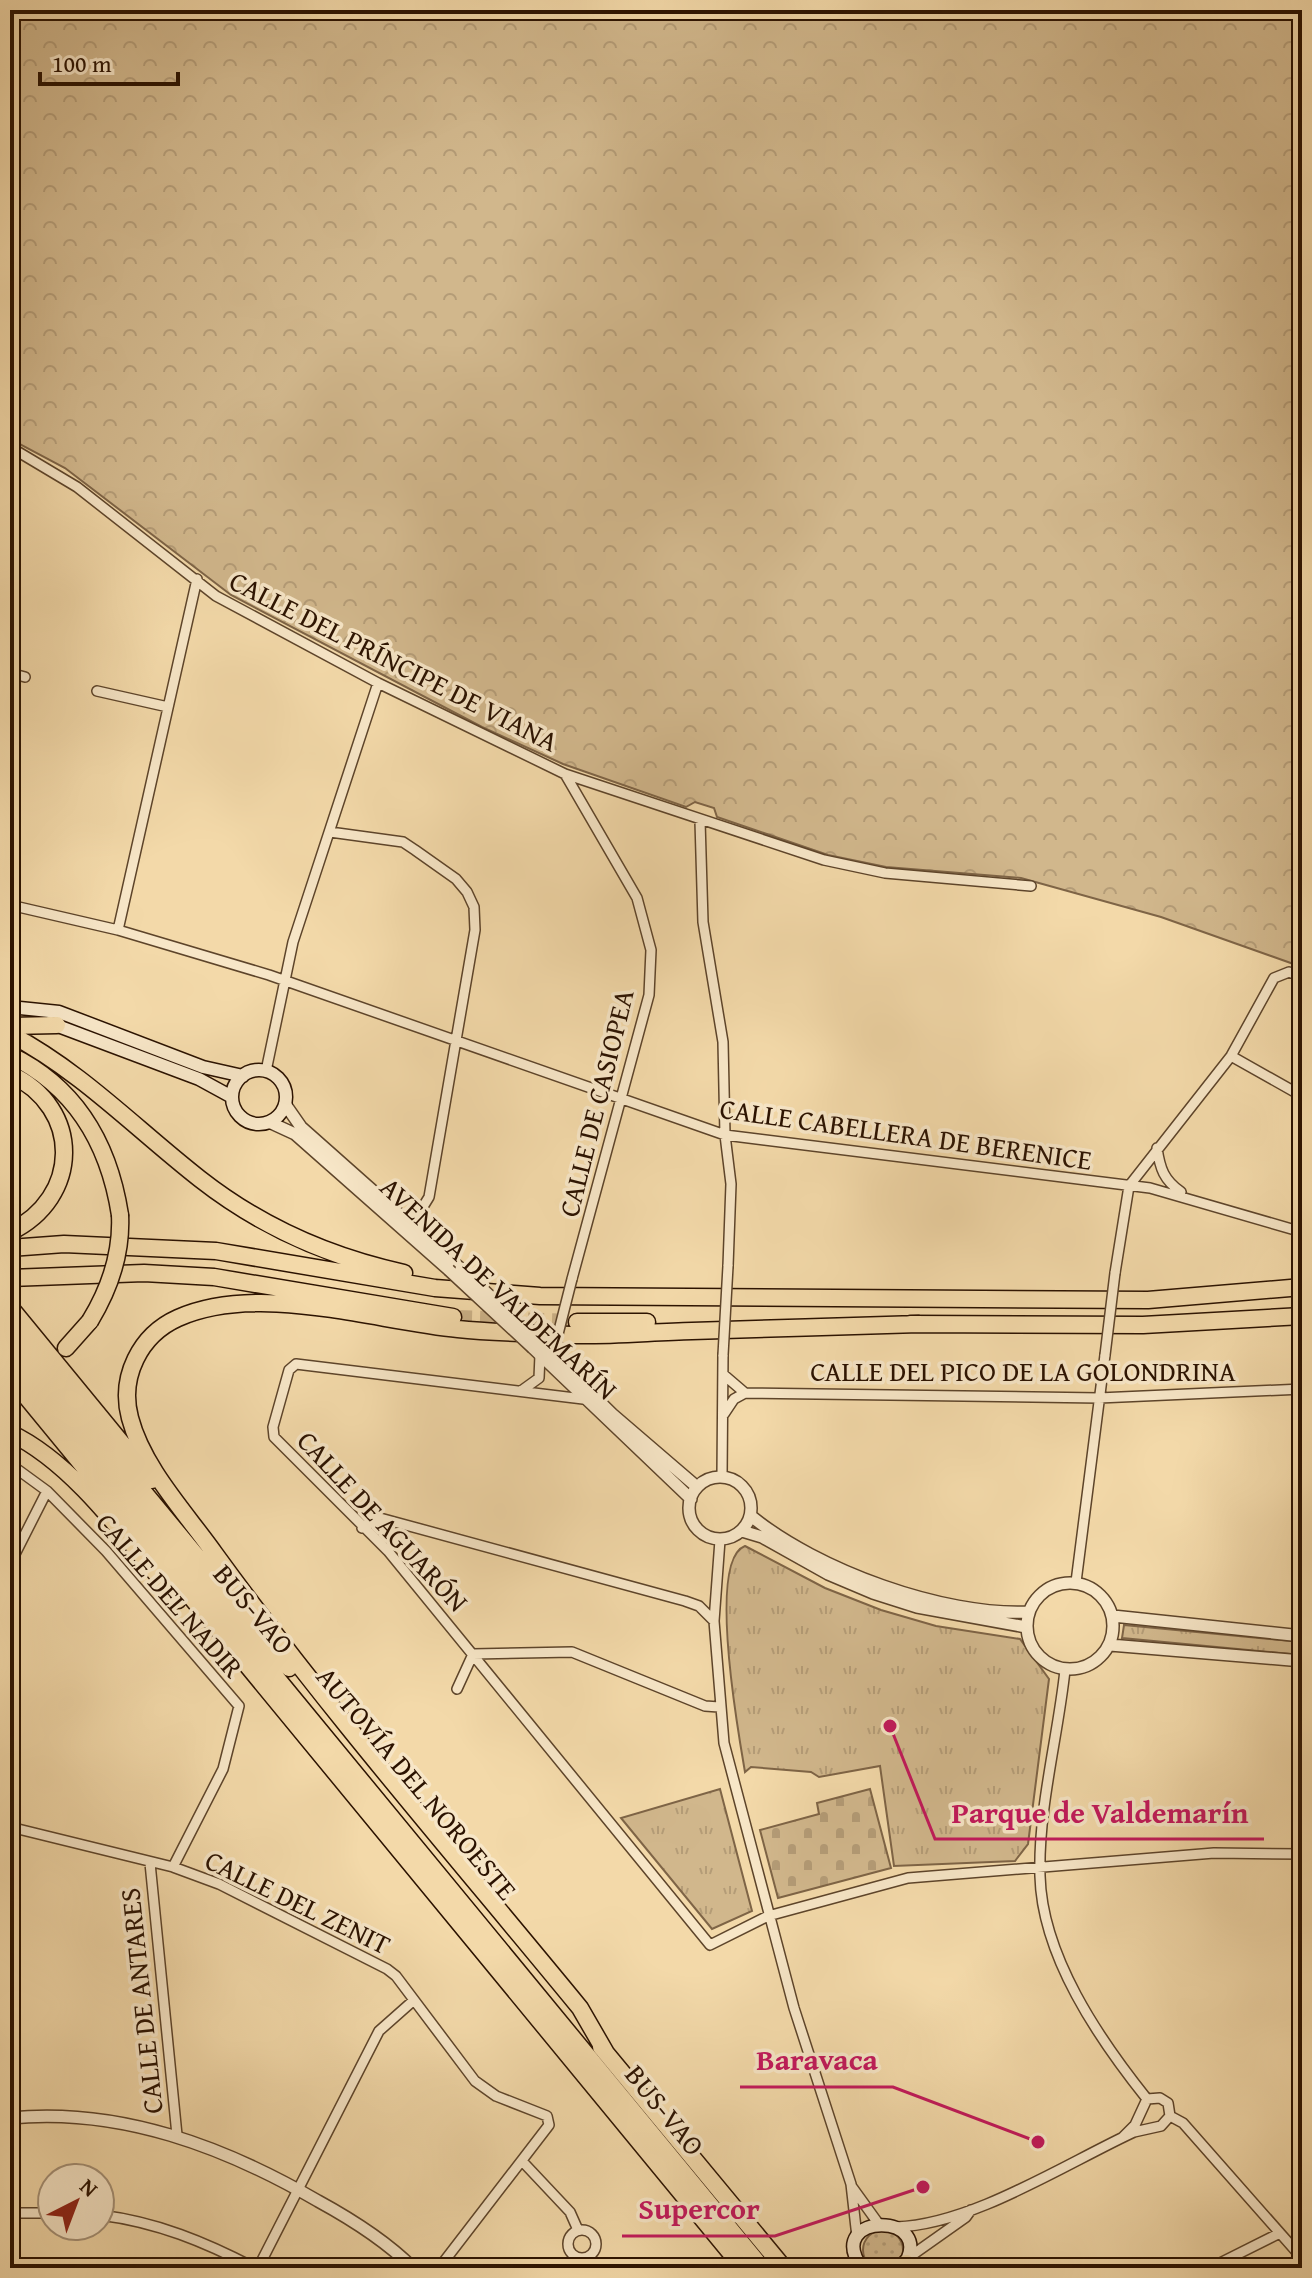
<svg xmlns="http://www.w3.org/2000/svg" width="1312" height="2278" font-family="'Gentium Book Plus',serif">
  <style>
    .grass { fill: url(#grass-dots); stroke: #7e6446; stroke-width: 2 }
    .forest { fill: url(#forest-crowns); stroke: #7e6446; stroke-width: 2 }
    .cemetery { fill: url(#cemetery-stones); stroke: #7e6446; stroke-width: 2 }
    .park { fill: url(#park-tufts); stroke: #7e6446; stroke-width: 2 }
    .lines { fill: none; stroke-linecap: round; stroke-linejoin: round }
    .motorway-tunnel { stroke: #cbb187; stroke-width: 16; stroke-dasharray: 16 8; stroke-linecap: butt }
    .minor-casing { stroke: #5d442a; stroke-width: 12 }
    .tertiary-casing { stroke: #5d442a; stroke-width: 14 }
    .secondary-casing { stroke: #2b1200; stroke-width: 15 }
    .motorway-casing { stroke: #2b1200; stroke-width: 19 }
    .minor { stroke: #f7e6c7; stroke-width: 9 }
    .tertiary { stroke: #f7e6c7; stroke-width: 11 }
    .secondary { stroke: #f7e6c7; stroke-width: 12 }
    .motorway { stroke: #f3d9a9; stroke-width: 16 }
    .minor-bridge-casing { stroke: #5d442a; stroke-width: 12; stroke-linecap: butt }
    .tertiary-bridge-casing { stroke: #5d442a; stroke-width: 14; stroke-linecap: butt }
    .motorway-bridge-casing { stroke: #2b1200; stroke-width: 19; stroke-linecap: butt }
    .minor-bridge { stroke: #f7e6c7; stroke-width: 9 }
    .tertiary-bridge { stroke: #f7e6c7; stroke-width: 11 }
    .motorway-bridge { stroke: #f3d9a9; stroke-width: 16 }
    .labels { text-anchor: middle; stroke-width: 7; stroke-linejoin: round; paint-order: stroke }
    .street-label { font-size: 28px; fill: #2b1200; stroke: #f7e6c7 }
    .leader { fill: none; stroke: #c2185b; stroke-width: 3 }
    .callout-dot { fill: #c2185b; stroke: #f7e6c7; stroke-width: 3 }
    .callout-label { font-size: 30px; text-anchor: middle; font-weight: bold; fill: #c2185b; stroke: #f7e6c7; stroke-width: 7; stroke-linejoin: round; paint-order: stroke }
  </style>
  <defs>
    <pattern id="grass-dots" width="8" height="8" patternUnits="userSpaceOnUse" patternTransform="scale(2)"><rect width="8" height="8" fill="#d1b78c"/><path d="M2 2h.1M6 6h.1" fill="none" stroke="#b49c77" stroke-width="1.8" stroke-linecap="round"/></pattern>
    <pattern id="forest-crowns" width="20" height="18" patternUnits="userSpaceOnUse" patternTransform="scale(2)"><rect width="20" height="18" fill="#d1b78c"/><path d="M2 6a3 3 0 1 1 6 0M12 15a3 3 0 1 1 6 0" fill="none" stroke="#b49c77"/></pattern>
    <pattern id="cemetery-stones" width="16" height="16" patternUnits="userSpaceOnUse" patternTransform="scale(2)"><rect width="16" height="16" fill="#d1b78c"/><path d="M2 7V4a2 2 0 0 1 4 0v3zM10 15v-3a2 2 0 0 1 4 0v3z" fill="#b49c77"/></pattern>
    <pattern id="park-tufts" width="24" height="20" patternUnits="userSpaceOnUse" patternTransform="scale(2)"><rect width="24" height="20" fill="#d1b78c"/><path d="M3 7l-1-3M5 7V3M7 7l1-3M15 17l-1-3M17 17v-4M19 17l1-3" fill="none" stroke="#b49c77"/></pattern>
  </defs>
  <rect width="100%" height="100%" fill="#f3d9a9"/>
  <filter id="stains"><feTurbulence type="fractalNoise" baseFrequency=".0025" numOctaves="4"/><feColorMatrix values="0 0 0 0 .2 0 0 0 0 .09 0 0 0 0 .02 0 0 0 .5 -.17"/></filter>
  <radialGradient id="worn" r=".72"><stop offset=".6" stop-color="#630" stop-opacity="0"/><stop offset="1" stop-color="#630" stop-opacity=".3"/></radialGradient>
  <path class="grass" d="M863 2250a20 20 0 1 1 40 0a20 20 0 1 1-40 0Z"/>
  <path class="forest" d="M10 10H1302V967L1161 917 1021 878 886 867 828 855 717 817 714 808 695 802 686 807 563 764 482 727 231 595 65 468 10 439Z"/>
  <path class="cemetery" d="M870 1789 891 1868 778 1898 760 1830 819 1814 817 1803Z"/>
  <path class="park" d="M745 1546 825 1588 881 1610 936 1626 1020 1639 1049 1679 1028 1844 1015 1861 894 1866 880 1766 819 1777 811 1772 751 1767 745 1772C739 1737 707 1560 745 1546Z
    M1124 1625 1302 1642V1655L1122 1638Z
    M720 1789 752 1911 712 1929 621 1818Z"/>
  <g class="lines">
    <path class="motorway-tunnel" d="M456 1318 577 1322"/>
    <defs>
      <path id="minor" d="M10 447 77 487 216 596 378 683 565 774 824 860 885 873 1031 886
        M10 673 25 677
        M97 691 168 707
        M565 774 637 898 651 950 649 995 572 1279
        M700 821 703 922 723 1042 725 1135 731 1184 728 1266
        M330 832 403 842 415 850 456 879 467 892 474 907 475 930 429 1197 421 1210 404 1217
        M10 905 118 930 269 975 725 1135 1150 1188 1302 1232
        M118 930 197 579
        M1231 1056 1302 1096
        M266 1071 293 942 378 683
        M1157 1148C1160 1169 1164 1180 1181 1192
        M1115 1273 1129 1186 1231 1056 1274 978 1289 972 1302 977
        M724 1375 745 1393 734 1399 724 1414
        M521 1391 539 1378 540 1355
        M745 1393 1099 1398 1302 1389
        M583 1399 296 1364 289 1370 273 1427 274 1437 388 1551 710 1945 768 1916 908 1878 1214 1853 1302 1854
        M10 1464 47 1491 106 1551 239 1706 223 1769 173 1867
        M722 1476 723 1355
        M362 1528 380 1518 685 1601 699 1606 714 1621
        M720 1540 714 1621 724 1743 794 2008 851 2184 857 2237
        M10 1564 47 1491
        M1076 1582 1105 1355
        M1299 1636 1301 1619
        M473 1654 572 1652 705 1706 719 1707
        M1065 1670C1058 1737 1038 1808 1040 1876 1042 1956 1099 2039 1147 2099
        M457 1689 473 1654
        M10 1827 173 1867 219 1884 387 1969 396 1976 475 2081 496 2096 547 2116 549 2125 439 2268
        M150 1863 177 2135
        M1170 2116 1183 2123 1302 2258
        M522 2161 570 2212 578 2230
        M852 2187 878 2223
        M10 2213H52
        M100 2215C157 2222 205 2242 255 2268
        M896 2227C971 2225 1065 2164 1134 2132L1161 2126 1170 2116 1168 2103 1160 2098 1147 2099 1135 2125 1123 2137
        M568 2244a14 14 0 1 1 28 0a14 14 0 1 1-28 0Z
        M908 2258 966 2217 971 2210
        M258 2268 379 2031 414 2000
        M1210 2268 1280 2233"/>
      <path id="tertiary" d="M285 1104 301 1127 461 1269
        M269 1122 295 1134 449 1270
        M540 1343 612 1414 697 1487
        M533 1348 691 1499
        M689 1508a31 31 0 1 1 62 0a31 31 0 1 1-62 0Z
        M751 1516C817 1570 943 1616 1028 1612
        M742 1531 762 1537 828 1574 873 1593 917 1607 1026 1627
        M1027 1626a43 43 0 1 1 86 0a43 43 0 1 1-86 0Z
        M1113 1616 1302 1636
        M1110 1645 1302 1661
        M10 2118C120 2107 225 2147 318 2201 351 2219 386 2241 413 2268"/>
      <path id="secondary" d="M10 1007 59 1012 203 1067 243 1076
        M50 1023 199 1079 232 1097
        M232 1097a27 27 0 1 1 54 0a27 27 0 1 1-54 0Z
        M862 2268C821 2211 942 2211 902 2268"/>
      <path id="motorway" d="M10 1026 57 1025
        M10 1034C82 1072 136 1129 200 1179 260 1226 330 1257 404 1273
        M10 1055C76 1087 109 1144 120 1215
        M10 1074C83 1108 81 1198 10 1232
        M10 1248 64 1244 216 1251 435 1288 540 1296 1148 1300 1302 1287
        M10 1278 144 1273 214 1277 453 1317
        M10 1307 152 1480
        M577 1322H647
        M910 1324 1143 1325 1302 1316
        M10 1330 289 1668
        M66 1348 90 1321
        M10 1354 762 2268
        M10 1377 743 2268
        M10 1433C76 1464 131 1545 178 1600
        M601 2047 784 2268
        M606 2053 580 2008C457 1858 329 1711 215 1554 186 1513 143 1468 130 1418 119 1377 140 1335 178 1318 259 1282 374 1321 458 1329 495 1333 534 1333 571 1335 611 1336 652 1332 692 1331 768 1329 843 1326 919 1324
        M906 2263 907 2268"/>
    </defs>
    <use href="#minor" class="minor-casing"/>
    <use href="#tertiary" class="tertiary-casing"/>
    <use href="#secondary" class="secondary-casing"/>
    <use href="#motorway" class="motorway-casing"/>
    <use href="#minor" class="minor"/>
    <use href="#tertiary" class="tertiary"/>
    <use href="#secondary" class="secondary"/>
    <use href="#motorway" class="motorway"/>
    <defs>
      <path id="minor-bridge" d="M556 1342 572 1279
        M723 1355 728 1266
        M1105 1355 1115 1273"/>
      <path id="tertiary-bridge" d="M461 1269 540 1343
        M449 1270 533 1348"/>
      <path id="motorway-bridge" d="M90 1321C110 1288 122 1254 120 1215"/>
    </defs>
    <use href="#minor-bridge" class="minor-bridge-casing"/>
    <use href="#tertiary-bridge" class="tertiary-bridge-casing"/>
    <use href="#motorway-bridge" class="motorway-bridge-casing"/>
    <use href="#minor-bridge" class="minor-bridge"/>
    <use href="#tertiary-bridge" class="tertiary-bridge"/>
    <use href="#motorway-bridge" class="motorway-bridge"/>
  </g>
  <g class="labels">
    <g class="street-label">
      <text transform="translate(394 661) rotate(27)" y="10">CALLE DEL PRÍNCIPE DE VIANA</text>
      <text transform="translate(596 1103) rotate(-76)" y="10">CALLE DE CASIOPEA</text>
      <text transform="translate(906 1134) rotate(8)" y="10">CALLE CABELLERA DE BERENICE</text>
      <text transform="translate(499 1288) rotate(43)" y="10">AVENIDA DE VALDEMARÍN</text>
      <text x="1023" y="1381">CALLE DEL PICO DE LA GOLONDRINA</text>
      <text transform="translate(383 1521) rotate(47)" y="10">CALLE DE AGUARÓN</text>
      <text transform="translate(170 1595) rotate(49)" y="10">CALLE DEL NADIR</text>
      <text transform="translate(254 1609) rotate(50)" y="10">BUS-VAO</text>
      <text transform="translate(417 1783) rotate(50)" y="10">AUTOVÍA DEL NOROESTE</text>
      <text transform="translate(298 1902) rotate(26)" y="10">CALLE DEL ZENIT</text>
      <text transform="translate(141 2001) rotate(-96)" y="10">CALLE DE ANTARES</text>
      <text transform="translate(665 2110) rotate(51)" y="10">BUS-VAO</text>
    </g>
  </g>
  <path class="leader" d="M890 1726L935 1839H1264M1038 2142L893 2087H740M923 2187L775 2236H622"/>
  <g class="callout-dot">
    <circle cx="890" cy="1726" r="8"/>
    <circle cx="1038" cy="2142" r="8"/>
    <circle cx="923" cy="2187" r="8"/>
  </g>
  <g class="callout-label">
    <text x="1100" y="1823">Parque de Valdemarín</text>
    <text x="817" y="2070">Baravaca</text>
    <text x="699" y="2219">Supercor</text>
  </g>
  <rect width="1312" height="2278" fill="none" stroke="#f3d9a9" stroke-width="40"/>
  <rect x="12" y="12" width="1288" height="2254" fill="none" stroke="#2b1200" stroke-width="4"/>
  <rect x="20" y="20" width="1272" height="2238" fill="none" stroke="#2b1200" stroke-width="2"/>
  <g transform="translate(76 2202) rotate(42)"><circle r="38" fill="#f7e6c7" stroke="#a59177" stroke-width="2"/>
  <path d="M0-6L14 30L0 20L-14 30Z" fill="#8f2418"/>
  <text y="-12" font-size="22" font-weight="bold" text-anchor="middle" fill="#2b1200">N</text>
  </g>
  <path d="M40 72v12h138v-12" fill="none" stroke="#2b1200" stroke-width="4"/>
  <text x="52" y="72" font-size="24" fill="#2b1200" stroke="#f7e6c7" stroke-width="6" paint-order="stroke">100 m</text>
  <rect width="100%" height="100%" filter="url(#stains)"/>
  <rect width="100%" height="100%" fill="url(#worn)"/>
</svg>
